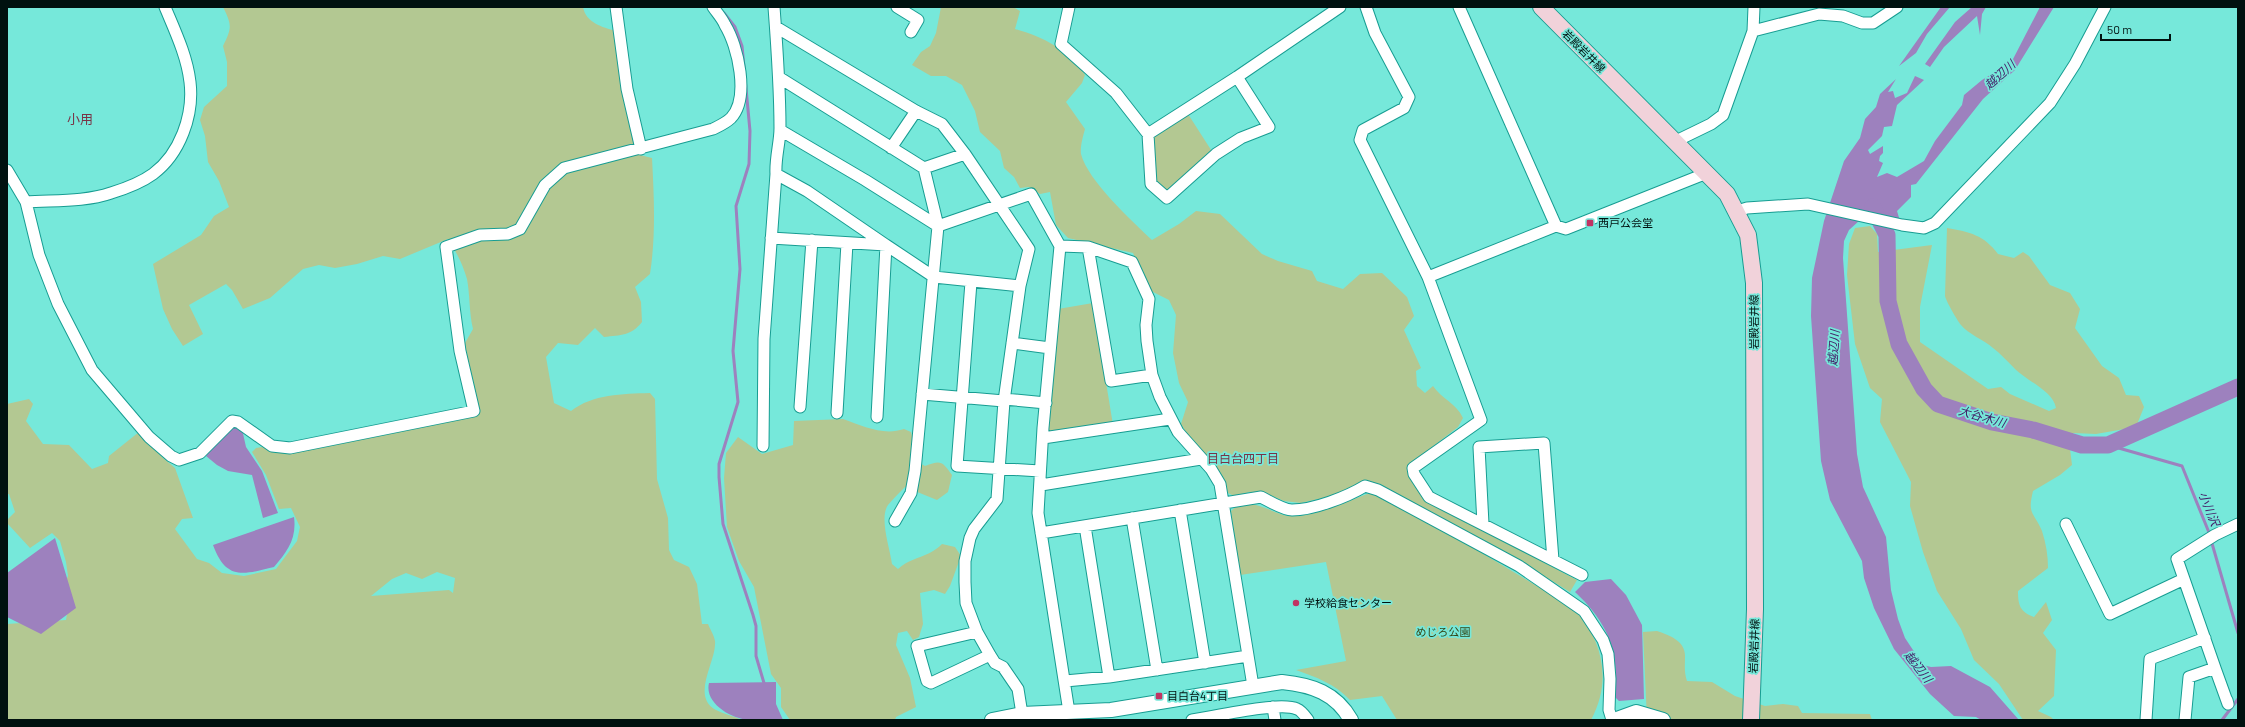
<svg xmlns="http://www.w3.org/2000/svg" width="2245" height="727" font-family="Barlow,'Noto Sans JP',sans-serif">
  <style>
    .green { fill: #b3c892; fill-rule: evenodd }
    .water { fill: #9d81be }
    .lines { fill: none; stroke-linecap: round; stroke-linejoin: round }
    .stream { stroke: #9d81be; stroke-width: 3 }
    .river { stroke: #9d81be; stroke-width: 17 }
    .minor-casing { stroke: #179d92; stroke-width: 13 }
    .tertiary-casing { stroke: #179d92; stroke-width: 16 }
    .secondary-casing { stroke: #179d92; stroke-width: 18 }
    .minor { stroke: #fff; stroke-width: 11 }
    .tertiary { stroke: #fff; stroke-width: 14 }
    .secondary { stroke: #f1d2da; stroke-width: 16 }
    .poi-dot { fill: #c13463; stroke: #76e8da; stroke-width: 1.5 }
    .labels { text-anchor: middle; stroke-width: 3.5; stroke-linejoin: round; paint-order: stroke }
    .street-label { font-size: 11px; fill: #00110f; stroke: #76e8da }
    .poi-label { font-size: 11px; fill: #00110f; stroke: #76e8da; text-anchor: start }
    .park-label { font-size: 11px; fill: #354515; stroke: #76e8da }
    .water-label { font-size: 12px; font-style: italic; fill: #441c66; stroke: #76e8da }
    .neighbourhood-label { font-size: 12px; fill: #793346; stroke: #76e8da }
    .quarter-label { font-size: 13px; fill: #793346; stroke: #76e8da }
  </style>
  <rect width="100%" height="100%" fill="#76e8da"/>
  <path class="green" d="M223 7H583C586 23 602 27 616 31L640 155 652 158C654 197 656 235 650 274L635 287 641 302 642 322C631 336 621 335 604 337L595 328 578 345 558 343 546 357 554 403 571 411C593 394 622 394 650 393L655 399 657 479 668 518 669 550 674 560 689 567 697 584 702 624H708C710 629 714 635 715 641 717 661 690 696 716 710 724 714 733 716 742 720H7V624L66 620 69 603 64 586 68 576 66 562 60 541 52 533 30 548 7 523V520L15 512 9 494H7V404L29 399 33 404 26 421 43 444 69 445 92 469 108 463 109 456 139 432 162 457 175 468 193 518 182 519 175 529 197 559 209 563 222 573 244 576 276 569 297 541 300 527 291 508 279 509 266 475 252 452 256 448 262 447 278 452H299L334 443 476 416 465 343 473 329C469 312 470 295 467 279 463 265 456 251 448 239L400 259 383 256 357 264 335 268 319 265 303 269 270 298 243 309 232 290 226 284 189 305 203 334 183 346 172 329 163 309 153 264 201 235 214 216 229 207 219 181 208 162 205 136 200 120 204 107 227 86V62L223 46C232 28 232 25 223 7ZM437 572 455 578 453 593 449 590 371 596 392 579 406 573 422 579Z
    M941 7H1013L1020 11 1015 29C1041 36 1072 51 1085 75L1082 83 1066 102 1085 129C1083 136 1080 147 1081 154 1088 181 1132 221 1152 240L1179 224 1196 211 1220 214 1262 254 1278 261 1312 271 1317 281 1343 289 1360 274 1382 273 1407 297 1414 316 1404 330 1421 368 1416 371 1417 386 1425 393 1433 386C1442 399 1456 403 1463 418L1458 427 1409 465 1438 506 1577 580 1570 592 1500 549 1382 488 1373 482 1363 483 1340 494 1301 503 1284 501 1262 492H1250L1234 496 1228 493 1221 474 1210 459 1191 441 1181 424 1188 402 1179 383 1173 353 1176 315 1169 300 1151 291 1133 253 1068 238 1056 225 1050 192 1040 194 1029 187 1020 188 1014 177 1004 168 1000 151 980 132 975 111 962 85 946 76H931L912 65 921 52 930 46 936 33Z
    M1188 114 1213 153 1168 195 1153 183 1150 140Z
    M1870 226 1877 234 1878 252 1932 245 1920 307V342L1988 389 2001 387 2010 394 2049 411 2056 408C2053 391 2027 381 2015 369 2008 362 2001 354 1993 348 1984 340 1968 334 1961 325 1957 320 1946 301 1945 296L1947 228C1970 232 1984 235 1998 254L2014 258 2023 252 2029 256 2050 285 2070 293 2080 309 2075 328 2102 366 2119 378 2126 395 2139 396 2144 407 2136 427 2096 434 2073 433 2070 449 2072 465 2060 475 2033 491C2027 515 2034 512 2042 531 2046 543 2048 556 2048 568L2018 591C2018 605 2020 612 2034 617L2046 602 2052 620 2043 633 2056 650 2054 696 2038 711 2051 717 2054 720H2023L1999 684 1974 660 1961 629 1937 591 1923 552 1910 506 1911 482 1880 422 1882 399 1870 388 1855 344 1847 275 1849 244 1855 228Z
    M1093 303 1113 425 1046 433 1058 309Z
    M843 419C863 426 883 436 904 429L911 432 913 440 914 460 925 466C941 460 942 461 952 475L948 492 937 500 905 487C899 493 893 499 888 505 879 518 890 548 892 564L898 569C911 557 930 557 942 544L955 547 961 556 950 586 945 594 934 590 920 593 923 624 919 637 913 640 907 631 898 633 896 645 910 678 916 707 896 717 895 720H790L781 707V688L771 674 754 587 739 561 727 527 724 478 726 453 738 437 762 454 793 445 794 421Z
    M1370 493 1437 526 1577 610C1603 644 1612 681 1591 720H1397L1382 696 1350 700C1335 684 1316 677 1296 670L1346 661 1326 562 1240 575 1231 511C1248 493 1271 514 1289 516 1312 518 1348 501 1370 493Z
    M1657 631C1669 635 1686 641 1685 657 1685 666 1684 672 1687 681L1712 682 1735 696 1765 706 1783 704 1798 706 1802 713 1870 714 1872 720H1647L1643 632Z"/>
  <path class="water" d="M1941 7H1950L1927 34 1916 53 1899 66Z
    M1972 7H1986L1982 14 1980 35 1977 16 1944 47 1930 67 1925 64 1955 22Z
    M2040 7H2054L2015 70 1983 99 1916 184 1911 185V197L1897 211 1900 221 1870 211 1849 230 1844 241 1843 258 1857 454 1863 487 1886 537 1891 590 1898 619 1905 638 1923 665 1931 667 1951 666 1990 687 2019 720H1981L1976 717 1954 716 1930 694 1894 649 1874 608 1864 578 1862 561 1830 500 1821 461 1811 316 1812 278 1824 221 1844 161 1860 138 1865 119 1876 107 1880 94 1896 79 1888 92 1893 91 1895 98 1907 93 1915 76 1924 80 1897 105 1892 126 1884 127 1882 136 1868 150 1870 154 1883 146V153L1880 156 1879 161 1883 163 1877 177 1887 173 1897 177 1924 161 1935 141 1962 105 1964 95 1982 80 2012 61Z
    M234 425 242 429 246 447 262 471 278 513 263 518 252 475 228 471 217 465 206 456 220 438Z
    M294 517C297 539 287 552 274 567 242 575 226 580 213 545Z
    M55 538 76 608 41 634 7 617V573Z
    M1611 579 1626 595 1642 625 1644 699 1619 701 1614 696C1621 652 1607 622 1575 592L1585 582Z
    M776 682V704L783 720C772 720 760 721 749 720 731 719 704 703 709 683Z"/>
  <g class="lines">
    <path class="stream" d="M724 13 735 27 742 46 750 131 749 164 736 206 740 269 733 351 738 402 719 464V477L723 524 753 615 756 626V656L764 683
      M2108 445 2182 466 2210 535
      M2211 540 2238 633
      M2222 720 2238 699"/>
    <path class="river" d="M1873 207 1887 235 1888 301 1899 344 1924 389 1938 404 1992 422 2033 430 2082 445H2108L2238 387"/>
    <defs>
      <path id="minor" d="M616 7 627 89 641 149
        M897 7 918 20 911 32
        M1069 7 1061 44 1116 93 1148 134 1237 77 1340 7
        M1366 7 1375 33 1409 97 1404 108 1363 130 1360 140 1428 277 1481 420 1413 468 1414 474 1429 497 1582 575
        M1459 7 1556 226
        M776 27 916 111 942 124 965 154 1029 249 1020 286 1004 401 997 499 974 529 970 538 965 561V582L966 603 977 632 990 655 995 663 1003 667 1018 689 1022 714
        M1753 31 1819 14 1843 16 1862 23H1873L1897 7
        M780 78 924 168 938 226 1031 194 1060 246
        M780 130 865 180 938 226 915 471 911 493 895 521
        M1148 134 1151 184 1167 198 1216 154 1241 138 1269 127 1237 77
        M1674 142 1711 124 1723 115 1753 31 1754 7
        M891 148 916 111
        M924 168 965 154
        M7 170 26 202 39 255 58 304 92 370 149 437 171 456 179 460 200 453 232 421 238 422 272 446 290 448 474 411 460 351 446 247 480 235 508 234 520 229 545 185 564 168 713 129C719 126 726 123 731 118 750 98 738 46 725 25 722 18 717 13 713 7
        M776 174 807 191 886 245 877 417
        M26 202C53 200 85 202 111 193 124 189 142 182 153 174 180 154 194 115 190 82 187 56 175 31 165 7
        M1737 211 1747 208 1808 204 1902 225 1924 228 1935 223 2050 103 2075 64 2105 7
        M771 238 886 245 934 277 1020 286
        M1088 247 1111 381 1152 375
        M1428 277 1556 226 1566 229 1707 173
        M971 282 957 466 1040 471
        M1012 343 1050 348
        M922 394 1004 401
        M1004 399 1046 403
        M800 407 812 240
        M837 413 847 243
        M1043 438 1170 419
        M763 446 764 339 776 174C775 158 780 143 780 128 780 87 777 47 774 7
        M1041 485 1201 459
        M1180 510 1205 663
        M1132 518 1157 670
        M1483 524 1479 447 1544 443 1553 560
        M2066 524 2110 614 2184 579
        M1085 526 1109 677
        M1041 533 1261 497C1269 501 1283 510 1292 510 1313 510 1347 497 1365 486L1378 490 1519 566 1584 611 1603 640 1608 654 1610 679 1609 710 1612 720
        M977 632 917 646 927 681 931 683 990 655
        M2215 668 2228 704 2227 700
        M1065 681 1109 677 1248 656
        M1273 707 1275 720
        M1069 712 1038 513 1043 428 1060 246 1088 247 1132 262 1149 299 1146 325 1147 341 1152 375 1160 397 1178 432 1211 469 1220 484 1253 686
        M1192 720C1213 717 1280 701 1297 709 1302 711 1305 716 1308 720
        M2146 720 2150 659 2205 638
        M2185 720 2189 677 2215 668 2177 559 2215 535 2238 524"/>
      <path id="tertiary" d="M992 720 1022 714 1111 710 1282 682C1312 685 1336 693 1351 720
        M1614 720 1636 712 1663 720"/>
      <path id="secondary" d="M1541 7 1727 194 1748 235 1754 283 1755 609 1751 720"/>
    </defs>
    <use href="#minor" class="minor-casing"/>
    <use href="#tertiary" class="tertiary-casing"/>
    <use href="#secondary" class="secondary-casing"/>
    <use href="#minor" class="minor"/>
    <use href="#tertiary" class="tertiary"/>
    <use href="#secondary" class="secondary"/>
  </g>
  <g class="poi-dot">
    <rect x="1586" y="219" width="8" height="8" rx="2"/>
    <circle cx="1296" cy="603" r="4"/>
    <rect x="1155" y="692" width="8" height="8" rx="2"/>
  </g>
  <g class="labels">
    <g class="street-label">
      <text transform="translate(1584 51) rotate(45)" y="4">岩殿岩井線</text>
      <text transform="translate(1754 322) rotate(-90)" y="4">岩殿岩井線</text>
      <text transform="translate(1754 646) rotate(-88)" y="4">岩殿岩井線</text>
    </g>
    <g class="poi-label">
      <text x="1598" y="227">西戸公会堂</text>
      <text x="1304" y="607">学校給食センター</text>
      <text x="1167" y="700">目白台4丁目</text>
    </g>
    <g class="park-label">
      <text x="1443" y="636">めじろ公園</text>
    </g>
    <g class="water-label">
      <text transform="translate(2000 75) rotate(-42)" y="4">越辺川</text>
      <text transform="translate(1834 348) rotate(-86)" y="4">越辺川</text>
      <text transform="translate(1982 417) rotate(16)" y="4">大谷木川</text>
      <text transform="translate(2209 509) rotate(68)" y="4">小川沢</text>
      <text transform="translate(1918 667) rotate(52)" y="4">越辺川</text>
    </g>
    <g class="neighbourhood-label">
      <text x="1243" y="463">目白台四丁目</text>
    </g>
    <g class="quarter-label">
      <text x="80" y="124">小用</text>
    </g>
  </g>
  <rect width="2245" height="727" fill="none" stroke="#00110f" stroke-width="16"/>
  <path d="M2101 34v6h69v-6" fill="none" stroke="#00110f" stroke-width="2"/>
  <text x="2107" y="34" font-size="12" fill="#00110f" stroke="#76e8da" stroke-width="3" paint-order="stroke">50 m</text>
</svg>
